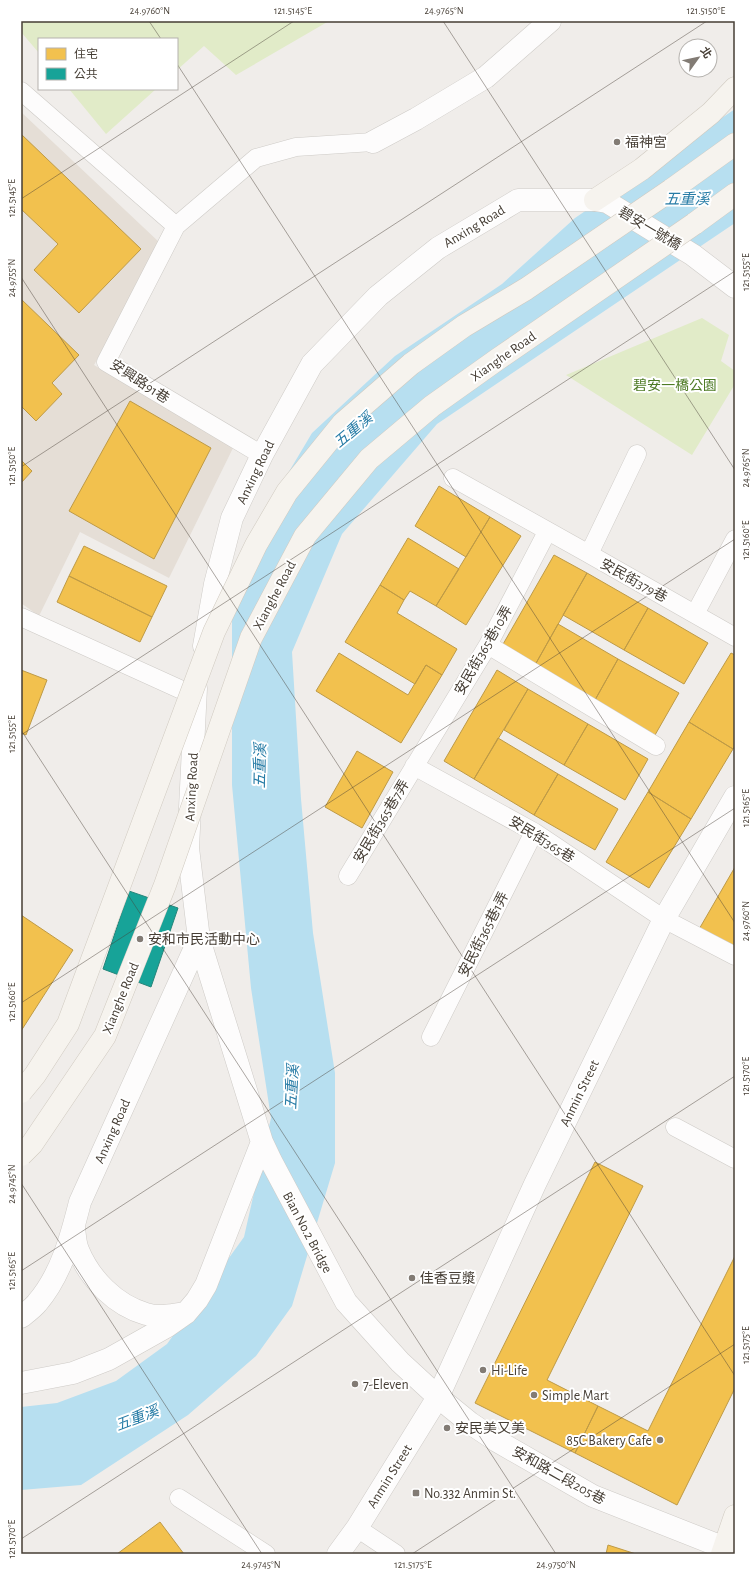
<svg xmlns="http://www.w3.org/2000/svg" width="756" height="1575" font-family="'Alegreya Sans','Noto Sans TC',sans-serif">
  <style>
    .residential { fill: #e5ded6 }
    .green { fill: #e1ebc8 }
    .water { fill: #b7dff0 }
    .homes { fill: #f2c14e; stroke: #be9a46 }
    .public { fill: #17a398; stroke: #25857a }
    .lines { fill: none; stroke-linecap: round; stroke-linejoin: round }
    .lane-casing { stroke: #cecbc7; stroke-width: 19 }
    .street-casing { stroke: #cecbc7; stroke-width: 23 }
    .secondary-casing { stroke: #d0cac0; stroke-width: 23 }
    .lane { stroke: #fdfcfc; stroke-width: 18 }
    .street { stroke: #fdfcfc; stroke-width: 22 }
    .secondary { stroke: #f6f3ee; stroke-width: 22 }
    .secondary-bridge-casing { stroke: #d0cac0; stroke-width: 23; stroke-linecap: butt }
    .secondary-bridge { stroke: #f6f3ee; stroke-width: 22 }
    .ticks { fill: none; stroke: #463e35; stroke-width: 1; stroke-opacity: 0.45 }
    .poi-dot { fill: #827b74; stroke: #fff; stroke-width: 1.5 }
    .labels { text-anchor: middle; stroke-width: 4; stroke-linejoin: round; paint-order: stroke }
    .poi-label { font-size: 14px; fill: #463e35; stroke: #fff; text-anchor: start }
    .street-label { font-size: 14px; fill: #463e35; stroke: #fff }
    .park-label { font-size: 14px; fill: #4e7b25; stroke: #fff }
    .water-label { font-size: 15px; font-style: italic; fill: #277ca6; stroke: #fff }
    .neatline { fill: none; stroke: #463e35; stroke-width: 1.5 }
    .ticks-label { font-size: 10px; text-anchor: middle; fill: #463e35 }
  </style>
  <rect width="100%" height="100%" fill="#f0edea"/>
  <path class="residential" d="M21 112 160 243 94 365 233 448 169 578 80 532 39 616 21 603Z"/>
  <path class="green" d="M21 21H329L236 75 204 46 177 70V39H39V53L21 32Z
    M69 89H156L106 134Z
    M702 318 729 335 721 361 735 371V384L692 455 566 375Z"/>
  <path class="water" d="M735 109V223L437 424 342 534 292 652 301 799 313 933 335 1073V1163L292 1306 256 1356 188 1415 81 1485 21 1490V1407L57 1403 116 1381 167 1344 244 1237 271 1118 251 988 232 785V613L256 527 312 433 395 356 502 284 575 218Z"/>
  <path class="homes" d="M21 134 141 249 79 313 34 270 58 244 21 209Z
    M21 299 79 355 52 383 62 394 36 421 21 406Z
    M130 401 211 448 154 559 69 511Z
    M21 460 32 471 21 483Z
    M439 486 490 517 466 557 415 526Z
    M490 517 521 536 466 625 436 606Z
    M408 538 459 569 436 606 410 591 404 600 380 585Z
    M84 546 167 586 152 617 69 576Z
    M554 555 587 573 535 665 502 646Z
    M587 573 648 608 624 650 563 615Z
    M69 576 152 617 140 642 57 602Z
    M380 585 404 600 397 613 457 649 442 675 426 665 415 684 345 642Z
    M648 608 708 643 684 684 624 650Z
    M558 624 618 659 595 700 535 665Z
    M339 653 408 695 426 665 442 675 401 743 316 691Z
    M731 653 735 655V746L733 749 689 722Z
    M618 659 679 693 655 735 595 700Z
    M21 670 47 680 26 735 21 733Z
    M497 670 528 689 474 779 444 761Z
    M528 689 588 724 564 765 504 730Z
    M689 722 733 749 691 819 648 792Z
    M588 724 648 759 625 800 564 765Z
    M498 738 558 774 534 815 474 779Z
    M357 751 393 772 362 828 325 807Z
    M558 774 618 809 595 850 534 815Z
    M648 792 691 819 649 888 606 862Z
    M735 867V950L698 931Z
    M21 915 73 950 21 1031Z
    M595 1162 643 1186 547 1380 598 1406 575 1453 475 1403Z
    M735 1256V1388L677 1505 575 1453 598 1406 648 1431Z
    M160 1522 184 1554H117Z
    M608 1545 636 1554H606Z"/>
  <path class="public" d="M129 891 178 908 151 987 103 969Z"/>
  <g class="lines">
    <defs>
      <path id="lane" d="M21 91 176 226
        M637 454 589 554 735 637
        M262 455 106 362 176 226 256 158 296 147 373 142
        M453 478 589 554
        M695 614 735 539
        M21 617 195 696
        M488 645 656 746
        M414 766 534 832 664 919 735 956
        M348 876 488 645 547 532
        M431 1037 534 832
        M675 1127 735 1159
        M179 1498 266 1554
        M357 1528 396 1554"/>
      <path id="street" d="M373 142 416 119 486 77 550 21
        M204 646 215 584 232 518 262 455 312 364 378 296 438 248 518 200H595L607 202 693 255 735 287
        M196 688 188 848 199 939 262 1142 271 1161 346 1302 400 1362 438 1397 470 1423 497 1441 593 1496 735 1552
        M74 1228C75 1235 75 1243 78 1250 90 1279 115 1305 146 1314 159 1318 173 1315 186 1313
        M21 1317C26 1313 33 1308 37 1303 61 1275 71 1238 80 1202L199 939
        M21 1383 73 1373 109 1359 166 1327 186 1313 197 1300 206 1285 262 1142
        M338 1554 357 1528 438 1397 535 1184 664 919 735 797"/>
      <path id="secondary" d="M671 190 735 144
        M595 200 642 169 711 113 735 88
        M694 224 735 194
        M722 1554 735 1516"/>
    </defs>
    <use href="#lane" class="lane-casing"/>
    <use href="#street" class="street-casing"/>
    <use href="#secondary" class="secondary-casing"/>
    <use href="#lane" class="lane"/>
    <use href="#street" class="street"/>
    <use href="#secondary" class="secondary"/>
    <defs>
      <path id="secondary-bridge" d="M21 1092 35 1075 68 1024 214 632 256 545 287 492 343 423 411 364 464 326 526 289 671 190
        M21 1155 32 1144 105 1036 165 885 251 638 305 536 369 459 432 406 498 359 694 224"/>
    </defs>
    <use href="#secondary-bridge" class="secondary-bridge-casing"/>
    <use href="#secondary-bridge" class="secondary-bridge"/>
  </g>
  <path class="ticks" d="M149 21 161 39M443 21 735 470M177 64 735 923M21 199 294 21M21 277 735 1376M21 467 707 21M21 730 556 1554M21 735 735 271M21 1003 735 539M21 1183 262 1554M21 1271 735 808M21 1539 735 1076M412 1554 735 1344"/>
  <g class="poi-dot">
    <circle cx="617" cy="142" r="4"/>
    <circle cx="140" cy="939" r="4"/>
    <circle cx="412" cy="1278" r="4"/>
    <circle cx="483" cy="1370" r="4"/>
    <circle cx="355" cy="1384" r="4"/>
    <circle cx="534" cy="1395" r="4"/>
    <circle cx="447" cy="1428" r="4"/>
    <circle cx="660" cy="1440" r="4"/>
    <rect x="412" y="1489" width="8" height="8" rx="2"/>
  </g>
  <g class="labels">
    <g class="poi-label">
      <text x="625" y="147">福神宮</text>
      <text x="148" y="944">安和市民活動中心</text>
      <text x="420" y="1283">佳香豆漿</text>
      <text x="491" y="1375">Hi-Life</text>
      <text x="363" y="1389">7-Eleven</text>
      <text x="542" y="1400">Simple Mart</text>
      <text x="455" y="1433">安民美又美</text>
      <text x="652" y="1445" text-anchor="end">85C Bakery Cafe</text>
      <text x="424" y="1498">No.332 Anmin St.</text>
    </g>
    <g class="street-label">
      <text transform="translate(474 226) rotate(-31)" y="5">Anxing Road</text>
      <text transform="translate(650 228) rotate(31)" y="5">碧安一號橋</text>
      <text transform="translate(503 356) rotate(-35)" y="5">Xianghe Road</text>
      <text transform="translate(140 381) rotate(33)" y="5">安興路91巷</text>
      <text transform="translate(255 472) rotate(-64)" y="5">Anxing Road</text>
      <text transform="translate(634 580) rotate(29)" y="5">安民街379巷</text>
      <text transform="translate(274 595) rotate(-62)" y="5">Xianghe Road</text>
      <text transform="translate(483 650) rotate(-60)" y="5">安民街365巷10弄</text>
      <text transform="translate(191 787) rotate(-87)" y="5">Anxing Road</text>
      <text transform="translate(381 821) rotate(-59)" y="5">安民街365巷7弄</text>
      <text transform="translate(542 839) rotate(32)" y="5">安民街365巷</text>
      <text transform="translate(483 934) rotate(-63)" y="5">安民街365巷1弄</text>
      <text transform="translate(120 998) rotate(-68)" y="5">Xianghe Road</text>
      <text transform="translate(579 1093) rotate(-64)" y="5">Anmin Street</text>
      <text transform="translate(112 1131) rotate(-66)" y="5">Anxing Road</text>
      <text transform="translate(308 1232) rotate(62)" y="5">Bian No.2 Bridge</text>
      <text transform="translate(559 1475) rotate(29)" y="5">安和路二段205巷</text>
      <text transform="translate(389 1476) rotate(-58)" y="5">Anmin Street</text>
    </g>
    <g class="park-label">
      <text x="675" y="390">碧安一橋公園</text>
    </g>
    <g class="water-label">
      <text x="687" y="204">五重溪</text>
      <text transform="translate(353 430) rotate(-40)" y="5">五重溪</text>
      <text transform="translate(260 766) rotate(-89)" y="5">五重溪</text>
      <text transform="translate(292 1087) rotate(-87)" y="5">五重溪</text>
      <text transform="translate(137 1418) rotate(-21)" y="5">五重溪</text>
    </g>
  </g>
  <rect width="756" height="1575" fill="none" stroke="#ffffff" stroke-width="44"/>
  <rect x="38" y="38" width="140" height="52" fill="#ffffff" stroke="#b5b2ae"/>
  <rect x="46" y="48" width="20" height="12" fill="#f2c14e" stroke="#b5b2ae"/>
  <text x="74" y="58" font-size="12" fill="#463e35">住宅</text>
  <rect x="46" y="68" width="20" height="12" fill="#17a398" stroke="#b5b2ae"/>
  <text x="74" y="78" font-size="12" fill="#463e35">公共</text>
  <g transform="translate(698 58) rotate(57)"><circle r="19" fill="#ffffff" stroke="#b5b2ae"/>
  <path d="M0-3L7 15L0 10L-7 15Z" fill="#827b74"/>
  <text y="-6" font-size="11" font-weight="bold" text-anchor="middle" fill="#463e35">北</text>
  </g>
  <rect x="22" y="22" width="712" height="1531" class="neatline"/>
  <g class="ticks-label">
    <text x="150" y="14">24.9760°N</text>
    <text x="293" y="14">121.5145°E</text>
    <text x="444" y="14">24.9765°N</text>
    <text x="706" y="14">121.5150°E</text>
    <text transform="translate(11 198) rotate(-90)" y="4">121.5145°E</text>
    <text transform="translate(745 272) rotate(-90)" y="4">121.5155°E</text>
    <text transform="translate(11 278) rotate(-90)" y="4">24.9755°N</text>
    <text transform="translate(11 466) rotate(-90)" y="4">121.5150°E</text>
    <text transform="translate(745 468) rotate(-90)" y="4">24.9765°N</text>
    <text transform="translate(745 540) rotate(-90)" y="4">121.5160°E</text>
    <text transform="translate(11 734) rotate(-90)" y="4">121.5155°E</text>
    <text transform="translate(745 808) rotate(-90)" y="4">121.5165°E</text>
    <text transform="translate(745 921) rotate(-90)" y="4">24.9760°N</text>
    <text transform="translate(11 1002) rotate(-90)" y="4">121.5160°E</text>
    <text transform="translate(745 1076) rotate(-90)" y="4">121.5170°E</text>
    <text transform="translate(11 1184) rotate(-90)" y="4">24.9745°N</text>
    <text transform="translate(11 1271) rotate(-90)" y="4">121.5165°E</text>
    <text transform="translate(745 1345) rotate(-90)" y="4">121.5175°E</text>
    <text transform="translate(11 1539) rotate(-90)" y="4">121.5170°E</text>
    <text x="261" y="1568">24.9745°N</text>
    <text x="413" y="1568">121.5175°E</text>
    <text x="556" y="1568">24.9750°N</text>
  </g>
</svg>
